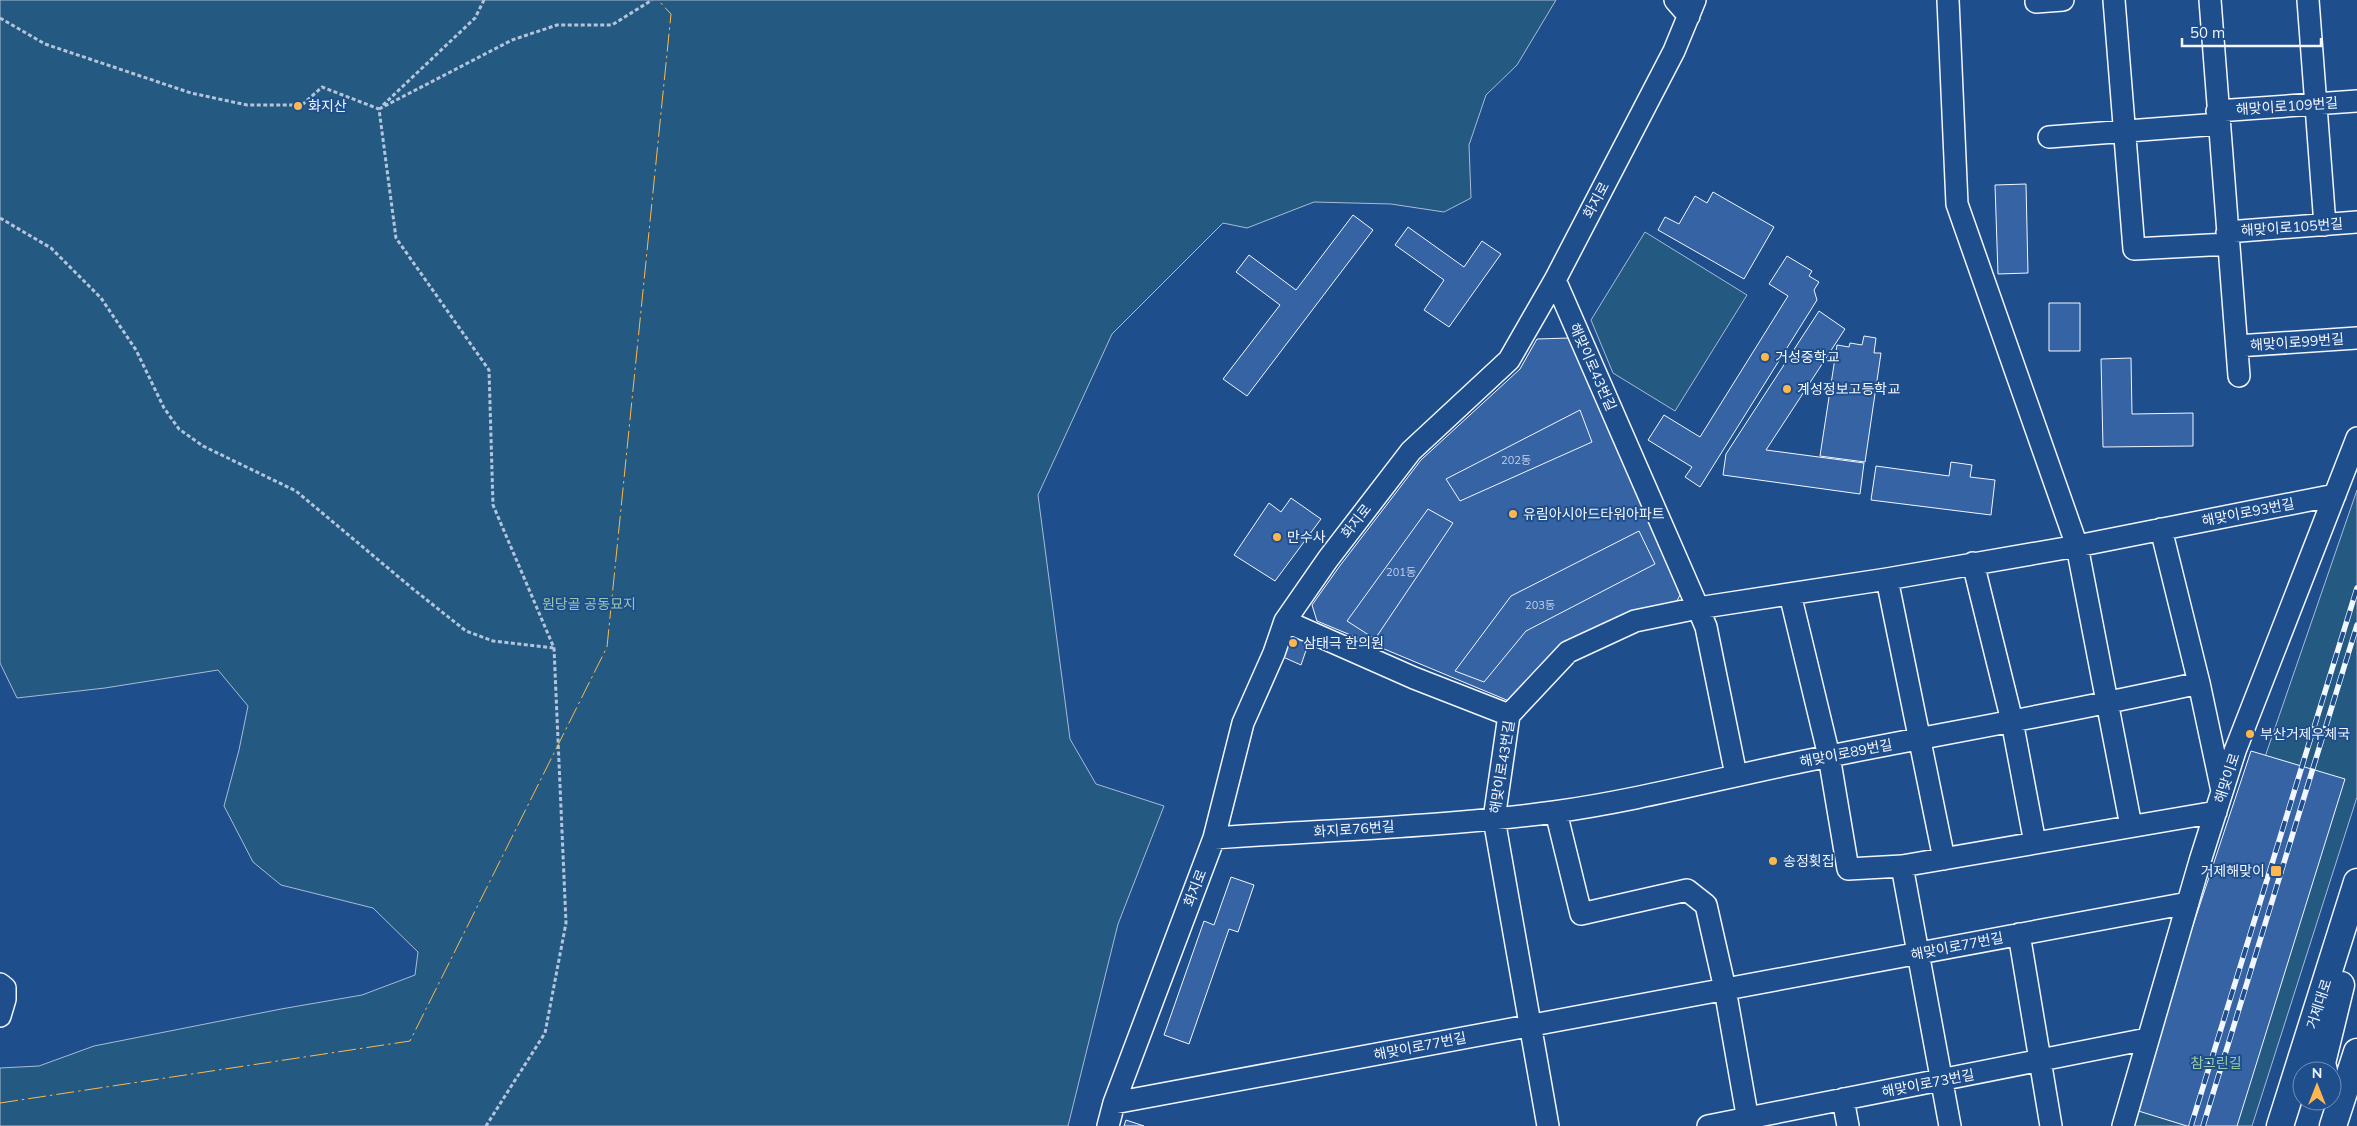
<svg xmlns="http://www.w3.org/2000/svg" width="2357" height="1126" font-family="Mulish,'Noto Sans KR',sans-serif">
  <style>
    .green { fill: #245a82; stroke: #a8bbd7 }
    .building { fill: #3563a3; stroke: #f2f6ff }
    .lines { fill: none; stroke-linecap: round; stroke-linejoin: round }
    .minor-casing { stroke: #f2f6ff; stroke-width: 24 }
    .major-casing { stroke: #f2f6ff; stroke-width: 29 }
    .path { stroke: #b3c4dc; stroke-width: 3; stroke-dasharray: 4 2.5; stroke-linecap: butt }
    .minor { stroke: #1f4e8c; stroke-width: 21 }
    .major { stroke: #1f4e8c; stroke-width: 26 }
    .rail-casing { stroke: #f2f6ff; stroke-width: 5.5 }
    .rail { stroke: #1f4e8c; stroke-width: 4; stroke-dasharray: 11; stroke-linecap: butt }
    .power { stroke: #ffb74d; stroke-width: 1; stroke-dasharray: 18 4 2.5 4; stroke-linecap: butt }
    .poi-dot { fill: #ffb74d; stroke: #1f4e8c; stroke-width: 2 }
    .labels { text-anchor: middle; stroke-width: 4; stroke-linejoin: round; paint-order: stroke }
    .number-label { font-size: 11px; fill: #c3d1e8 }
    .poi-label { font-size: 14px; fill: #f2f6ff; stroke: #1f4e8c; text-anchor: start }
    .street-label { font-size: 14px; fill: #f2f6ff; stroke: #1f4e8c }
    .park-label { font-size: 14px; fill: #97c8a6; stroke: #1f4e8c }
  </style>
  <rect width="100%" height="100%" fill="#1f4e8c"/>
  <path class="green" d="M0 0H1556L1517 65 1486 95 1469 145 1471 198 1444 212 1391 204 1314 202 1247 228 1223 223 1112 334 1038 495 1070 739 1096 784 1164 806 1118 924 1068 1126H0V1068L39 1066 94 1046 281 1009 362 995 415 975 418 952 373 908 281 885 253 862 224 806 239 750 248 706 218 670 105 688 17 698 0 663Z
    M1645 232 1747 295 1675 411 1613 373 1591 320Z
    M2357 490V797L2252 1126H2220L2148 1096Z
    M2132 1094 2218 1126H2123Z"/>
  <path class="building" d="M2026 184 2028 273 1998 274 1995 185Z
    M1713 192 1774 227 1744 279 1658 230 1665 217 1679 224 1695 196 1707 203Z
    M1353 215 1373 230 1247 396 1223 379 1280 305 1236 272 1249 255 1296 290Z
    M1408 227 1464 267 1482 241 1501 254 1449 327 1424 310 1444 280 1395 245Z
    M1787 256 1812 271 1809 276 1819 282 1814 290 1817 300 1700 487 1685 477 1692 467 1648 440 1664 415 1700 437 1788 296 1769 284Z
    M2049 303H2080V351H2049Z
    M1819 311 1845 329 1766 450 1864 463 1860 494 1723 475 1726 454Z
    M1864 336 1876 338 1874 353H1881L1865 462 1820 456 1837 345 1849 347 1850 343 1862 345Z
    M1569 338 1681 593 1675 605 1563 644 1509 701 1317 621 1312 605 1339 567 1421 460 1520 369 1537 339Z
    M2131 358 2132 414 2193 413V446L2103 447 2101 359Z
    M1580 410 1592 442 1460 501 1446 479Z
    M1951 462 1972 465 1970 477 1995 480 1991 515 1871 500 1876 466 1949 476Z
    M1291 498 1321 519 1275 581 1234 555 1269 503 1281 512Z
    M1428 509 1453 523 1375 639 1347 621Z
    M1639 531 1655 564 1526 631 1484 682 1455 671 1511 596Z
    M1285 621 1312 633 1301 665 1274 653Z
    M2251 751 2345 779 2237 1126H2187L2132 1109Z
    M1231 877 1254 885 1238 932 1229 929 1189 1044 1164 1035 1204 921 1214 925Z
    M1126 1120 1144 1126H1124Z"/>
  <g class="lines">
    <defs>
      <path id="minor" d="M1675 0 1689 16
        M1948 0 1957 204 2077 546 2335 495
        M2114 0 2134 249 2228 244
        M2210 0 2239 376
        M2308 0 2325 225
        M2036 2 2063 0
        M2217 111 2357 101
        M2049 137 2219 124
        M2227 232 2357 222
        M2237 346 2357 338
        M2161 529 2199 683 2222 791
        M1973 563 2012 721 2035 843
        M1887 579 1944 859
        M1790 594 1829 756 1848 869 1902 866 2216 812
        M1285 621 1414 678 1509 715
        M1736 775 1706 627 1698 608 1887 579 2077 546 2131 826
        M1556 812 1581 914 1687 890 1706 905 1725 989 1749 1126
        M1214 838C1327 830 1442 827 1554 812 1641 800 1724 777 1810 760 1939 734 2070 712 2199 683
        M1902 866 1950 1126
        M2019 934 2051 1126
        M0 984 5 988V999L0 1016
        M1843 1099 1848 1126
        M1114 1103 2188 903
        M1108 1126 1114 1103 1214 838 1243 723 1274 653 1285 621 1328 559 1411 451 1509 360 1555 280 1674 51 1695 0
        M1548 1126 1494 819 1509 715 1568 652 1635 621 1698 608 1555 280
        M1708 1126 2147 1039
        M2123 1126 2200 861 2235 751 2357 438"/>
      <path id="major" d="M2324 1071 2322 1063 2341 985
        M2280 1126 2357 882
        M2333 1126 2357 1052"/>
    </defs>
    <use href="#minor" class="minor-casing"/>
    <use href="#major" class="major-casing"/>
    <path class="path" d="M0 18 45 44 191 93 247 105H302L322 87 379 109 396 238 489 370 493 505 554 648 566 923 545 1033 486 1126
      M383 105 475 18 484 0
      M379 109 512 40 557 25H612L652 0
      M0 218 51 248 101 298 136 350 164 408 179 429 203 446 296 491 413 589 466 631 493 641 554 648"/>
    <use href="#minor" class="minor"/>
    <use href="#major" class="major"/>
    <defs>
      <path id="rail" d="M2191 1126 2357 588
        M2203 1126 2357 625"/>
    </defs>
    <use href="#rail" class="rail-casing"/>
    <use href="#rail" class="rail"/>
    <path class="power" d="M0 1103 410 1041 607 647 671 14 658 0"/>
  </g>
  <g class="poi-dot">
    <circle cx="298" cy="106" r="5"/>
    <circle cx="1765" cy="357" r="5"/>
    <circle cx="1787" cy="389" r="5"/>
    <circle cx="1513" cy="514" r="5"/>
    <circle cx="1277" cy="537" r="5"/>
    <circle cx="1293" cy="643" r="5"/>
    <circle cx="2250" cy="734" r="5"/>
    <circle cx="1773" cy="861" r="5"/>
    <rect x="2270" y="865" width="12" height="12" rx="2.5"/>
  </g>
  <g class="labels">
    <g class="number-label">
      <text x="1516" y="464">202동</text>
      <text x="1401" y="576">201동</text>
      <text x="1540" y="609">203동</text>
    </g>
    <g class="poi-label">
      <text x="308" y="111">화지산</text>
      <text x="1775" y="362">거성중학교</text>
      <text x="1797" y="394">계성정보고등학교</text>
      <text x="1523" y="519">유림아시아드타워아파트</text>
      <text x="1287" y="542">만수사</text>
      <text x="1303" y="648">삼태극 한의원</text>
      <text x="2260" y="739">부산거제우체국</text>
      <text x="1783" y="866">송정횟집</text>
      <text x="2265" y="876" text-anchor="end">거제해맞이</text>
    </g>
    <g class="street-label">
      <text transform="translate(2287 106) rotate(-4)" y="5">해맞이로109번길</text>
      <text transform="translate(1596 200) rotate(-62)" y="5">화지로</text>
      <text transform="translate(2292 227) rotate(-4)" y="5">해맞이로105번길</text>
      <text transform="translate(2297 342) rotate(-4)" y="5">해맞이로99번길</text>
      <text transform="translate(1593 367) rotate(66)" y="5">해맞이로43번길</text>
      <text transform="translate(2248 512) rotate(-11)" y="5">해맞이로93번길</text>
      <text transform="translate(1356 521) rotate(-52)" y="5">화지로</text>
      <text transform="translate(1846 753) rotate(-11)" y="5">해맞이로89번길</text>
      <text transform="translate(1502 767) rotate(-81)" y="5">해맞이로43번길</text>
      <text transform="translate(2227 778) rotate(-72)" y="5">해맞이로</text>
      <text transform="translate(1354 829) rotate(-4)" y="5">화지로76번길</text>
      <text transform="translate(1195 888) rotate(-69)" y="5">화지로</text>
      <text transform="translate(1957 946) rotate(-11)" y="5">해맞이로77번길</text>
      <text transform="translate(2319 1004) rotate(-72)" y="5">거제대로</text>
      <text transform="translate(1420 1046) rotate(-11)" y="5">해맞이로77번길</text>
      <text transform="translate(1928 1083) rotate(-11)" y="5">해맞이로73번길</text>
    </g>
    <g class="park-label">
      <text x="589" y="609">원당골 공동묘지</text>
      <text x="2216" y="1068">참그린길</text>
    </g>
  </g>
  <g transform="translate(2317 1086)"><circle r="24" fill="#1f4e8c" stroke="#7391ba"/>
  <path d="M0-4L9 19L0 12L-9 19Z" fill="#ffb74d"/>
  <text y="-8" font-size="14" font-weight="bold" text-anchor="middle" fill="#f2f6ff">N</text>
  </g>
  <path d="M2182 38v8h139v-8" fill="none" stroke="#f2f6ff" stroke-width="2.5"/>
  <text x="2190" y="38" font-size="15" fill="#f2f6ff" stroke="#1f4e8c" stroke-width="4" paint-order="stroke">50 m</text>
</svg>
